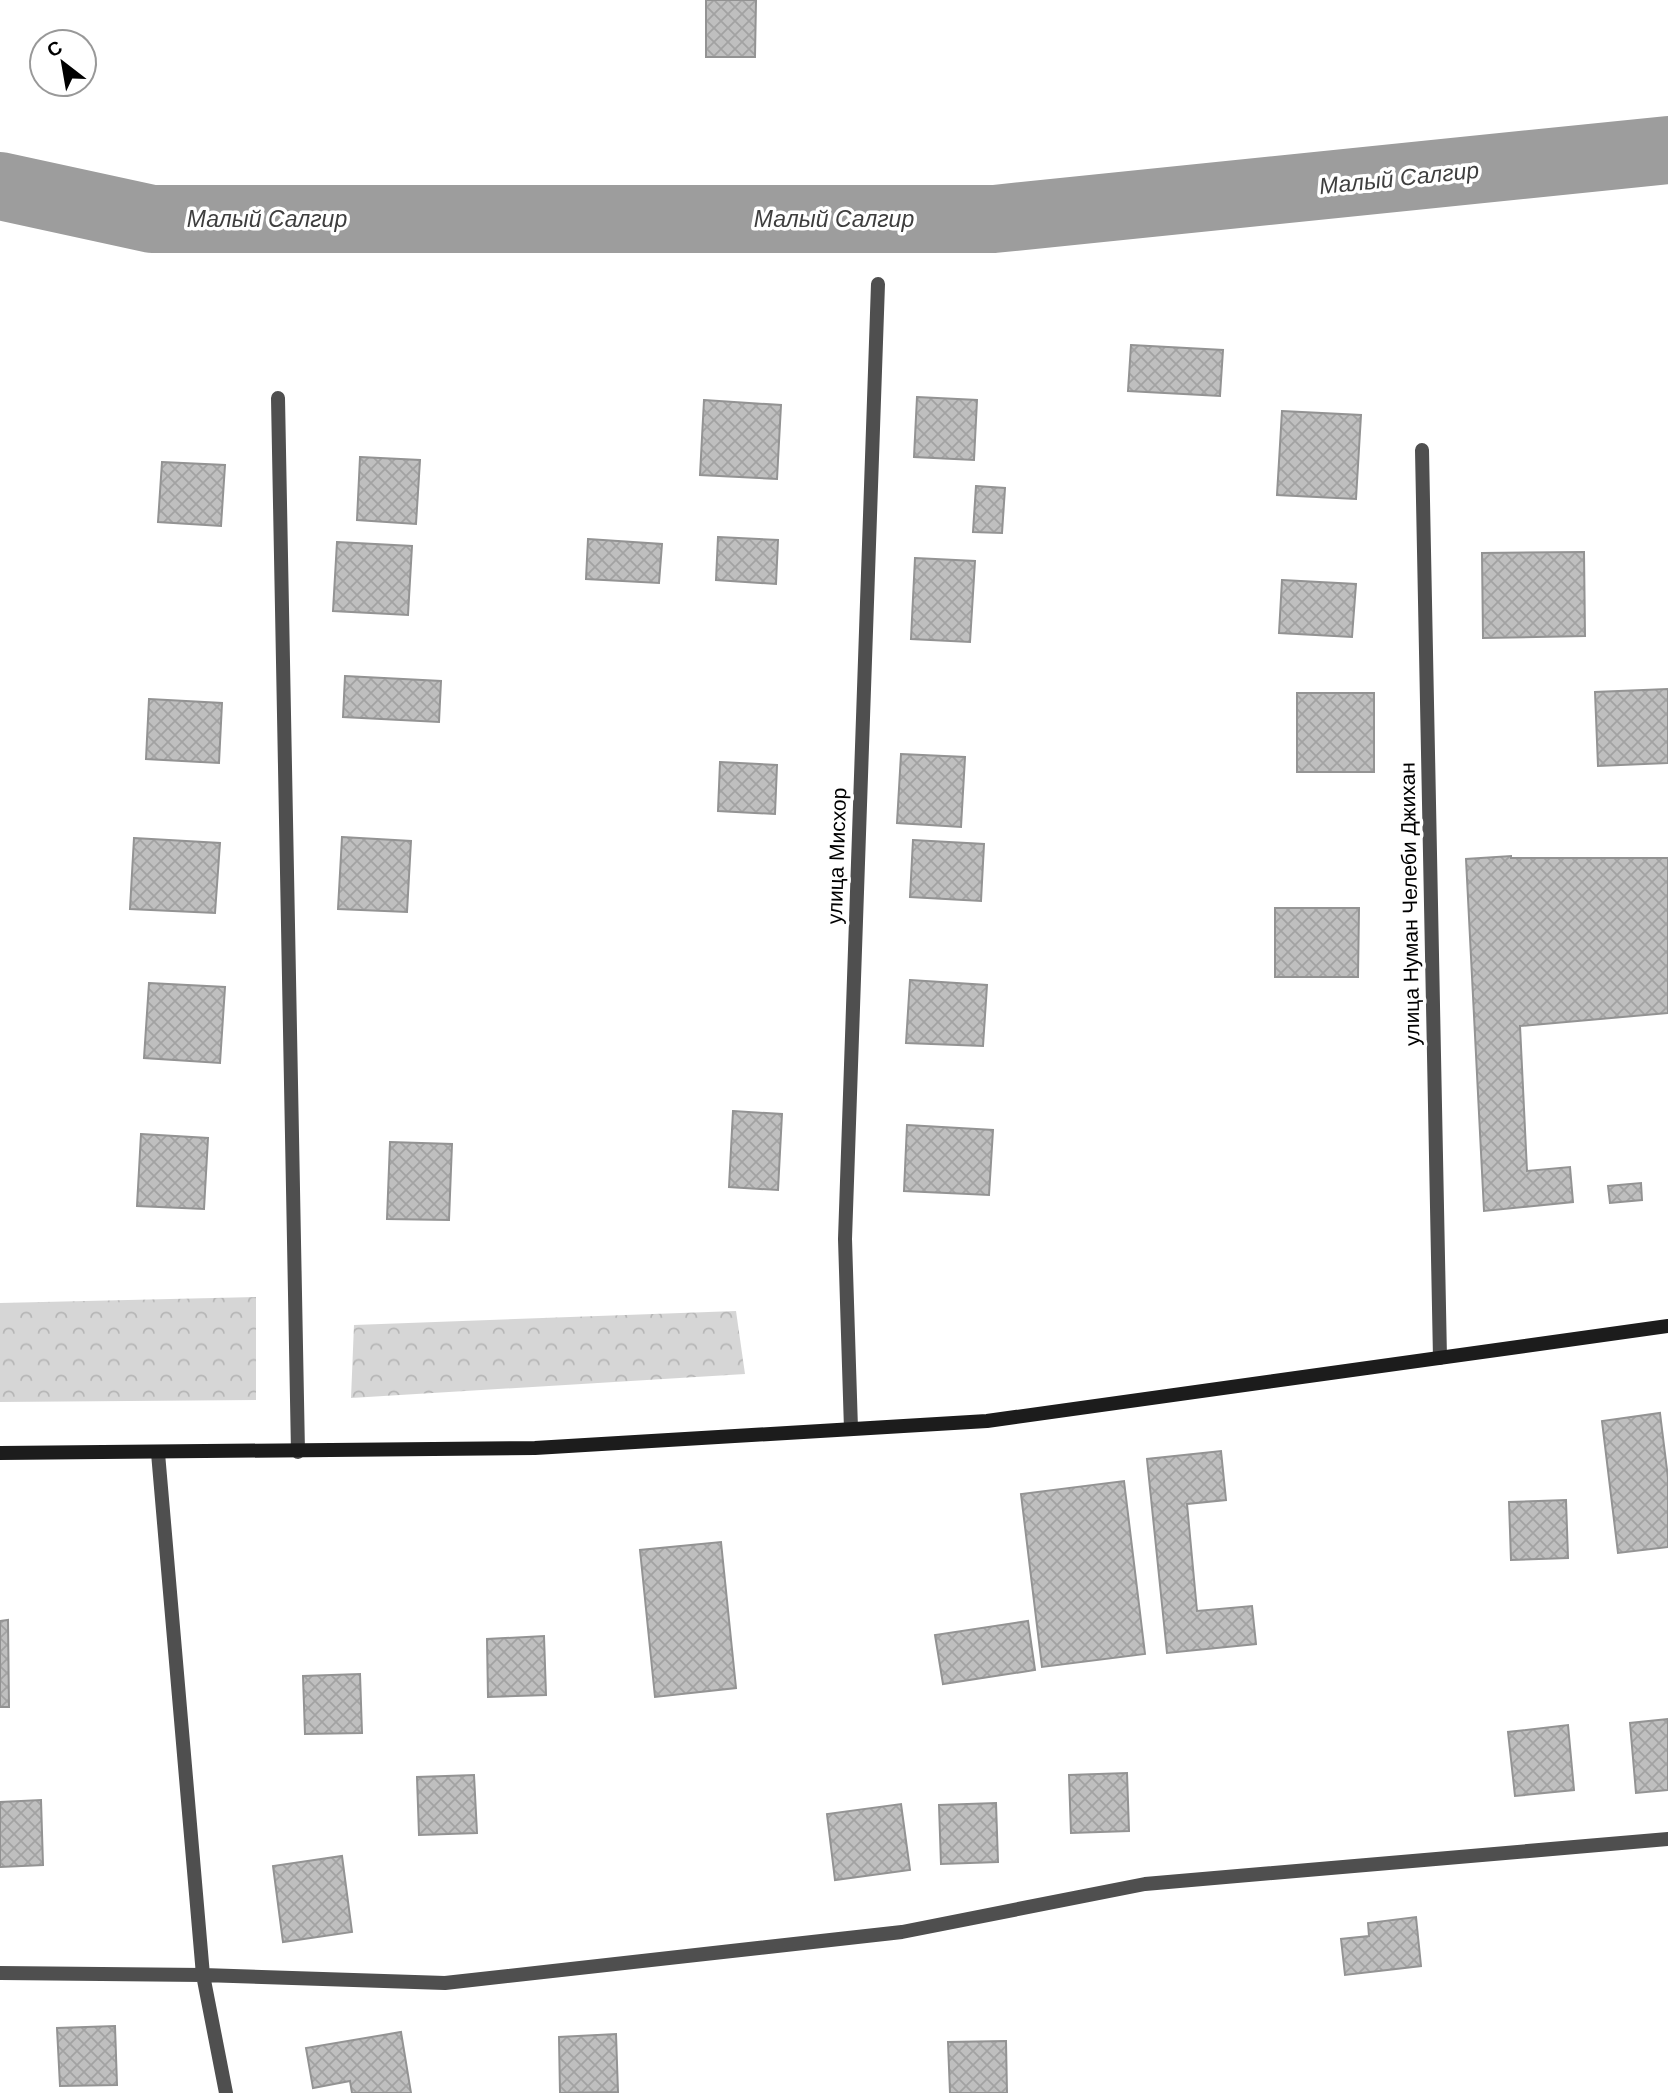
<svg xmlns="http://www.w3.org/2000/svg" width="1668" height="2093" font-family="'DM Sans',sans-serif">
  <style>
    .forest { fill: url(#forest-crowns) }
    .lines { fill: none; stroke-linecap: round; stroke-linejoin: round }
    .river { stroke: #9d9d9d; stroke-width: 68 }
    .building { fill: url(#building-cross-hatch); stroke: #939393; stroke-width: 2 }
    .minor { stroke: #4f4f4f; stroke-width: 14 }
    .secondary { stroke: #1c1c1c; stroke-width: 14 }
    .labels { text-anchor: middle; stroke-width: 7; stroke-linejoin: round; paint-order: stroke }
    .street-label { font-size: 21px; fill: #000; stroke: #fff }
    .water-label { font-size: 23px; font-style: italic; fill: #3e3e3e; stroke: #fff }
  </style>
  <defs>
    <pattern id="forest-crowns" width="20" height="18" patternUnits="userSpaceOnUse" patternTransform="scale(1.75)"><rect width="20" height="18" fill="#d6d6d6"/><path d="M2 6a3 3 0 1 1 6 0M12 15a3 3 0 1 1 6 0" fill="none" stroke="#b6b6b6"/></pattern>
    <pattern id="building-cross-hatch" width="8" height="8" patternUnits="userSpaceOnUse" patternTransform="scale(1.75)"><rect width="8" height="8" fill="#bfbfbf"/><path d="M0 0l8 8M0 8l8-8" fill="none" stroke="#a2a2a2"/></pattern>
  </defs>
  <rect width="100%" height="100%" fill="#fff"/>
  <path class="forest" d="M256 1297V1400L0 1402V1303Z
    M736 1311 745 1374 351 1398 354 1325Z"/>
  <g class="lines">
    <path class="river" d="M0 186 152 219H994L1668 150"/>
  </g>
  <path class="building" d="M706 0H756L755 57H706Z
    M1131 345 1223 350 1220 396 1128 391Z
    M917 397 977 400 974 460 914 457Z
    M704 400 781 405 777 479 700 475Z
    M1282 411 1361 415 1356 499 1277 495Z
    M360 457 420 460 416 524 357 520Z
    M162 462 225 465 221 526 158 522Z
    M976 486 1005 488 1002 533 973 532Z
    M718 537 778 540 776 584 716 580Z
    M588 539 662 544 659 583 586 579Z
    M337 542 412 546 408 615 333 611Z
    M1584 552 1585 636 1483 638 1482 553Z
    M915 558 975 561 970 642 911 639Z
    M1282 580 1356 584 1352 637 1279 633Z
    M345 676 441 681 439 722 343 717Z
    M1668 689V763L1598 766 1595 692Z
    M1297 693H1374V772H1297Z
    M149 699 222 703 219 763 146 759Z
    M901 754 965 757 961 827 897 823Z
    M720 762 777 765 775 814 718 811Z
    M342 837 411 841 407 912 338 909Z
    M134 838 220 843 215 913 130 909Z
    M913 840 984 844 981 901 910 897Z
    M1511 856V858H1668V1013L1520 1026 1527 1171 1570 1167 1573 1202 1484 1211 1466 859Z
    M1275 908H1359L1358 977H1275Z
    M910 980 987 985 983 1046 906 1043Z
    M149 983 225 987 220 1063 144 1058Z
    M733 1111 782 1114 778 1190 729 1187Z
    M907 1125 993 1130 989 1195 904 1191Z
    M141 1134 208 1138 204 1209 137 1206Z
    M390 1142 452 1144 449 1220 387 1219Z
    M1641 1183 1642 1200 1610 1203 1608 1186Z
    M1660 1413 1668 1478V1547L1618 1553 1602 1421Z
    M1221 1451 1226 1500 1187 1504 1197 1611 1252 1606 1256 1644 1167 1653 1147 1459Z
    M1124 1481 1145 1654 1042 1667 1021 1494Z
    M1566 1500 1568 1558 1511 1560 1509 1502Z
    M721 1542 736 1688 655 1697 640 1550Z
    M8 1620 9 1707H0V1621Z
    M1028 1621 1035 1670 943 1684 935 1635Z
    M544 1636 546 1695 488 1697 487 1639Z
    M360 1674 362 1733 305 1734 303 1676Z
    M1668 1719V1790L1636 1793 1630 1723Z
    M1568 1725 1574 1790 1515 1796 1508 1732Z
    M1127 1773 1129 1831 1071 1833 1069 1775Z
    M474 1775 477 1833 419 1835 417 1777Z
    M41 1800 43 1865 0 1867V1802Z
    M996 1803 998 1862 941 1864 939 1805Z
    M901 1804 910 1870 835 1880 827 1814Z
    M342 1856 352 1932 283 1942 273 1866Z
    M1416 1917 1421 1966 1345 1975 1341 1939 1369 1936 1368 1923Z
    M115 2026 117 2085 60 2086 57 2028Z
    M401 2032 411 2093H352L350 2081 313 2088 306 2048Z
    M616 2034 618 2092 560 2093 559 2037Z
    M1006 2041 1007 2093H950L948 2042Z"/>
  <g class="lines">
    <path class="minor" d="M278 398 298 1452
      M1422 450 1440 1358
      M851 1429 845 1239 878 284
      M158 1453 203 1975 226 2093
      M0 1973 203 1975 445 1983 902 1932 1145 1884 1668 1839"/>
    <path class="secondary" d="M0 1453 535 1448 987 1421 1668 1326"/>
  </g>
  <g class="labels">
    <g class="street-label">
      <text transform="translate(837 856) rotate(-88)" y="7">улица Мисхор</text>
      <text transform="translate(1410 904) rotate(-91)" y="7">улица Нуман Челеби Джихан</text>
    </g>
    <g class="water-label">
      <text transform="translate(1399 178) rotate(-6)" y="8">Малый Салгир</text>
      <text x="267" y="227">Малый Салгир</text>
      <text x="834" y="227">Малый Салгир</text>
    </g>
  </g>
  <g transform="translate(63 63) rotate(329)"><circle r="33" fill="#ffffff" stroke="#999999" stroke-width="2"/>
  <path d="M0-5L12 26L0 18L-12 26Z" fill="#000000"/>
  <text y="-10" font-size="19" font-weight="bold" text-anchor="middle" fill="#000000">С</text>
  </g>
</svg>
